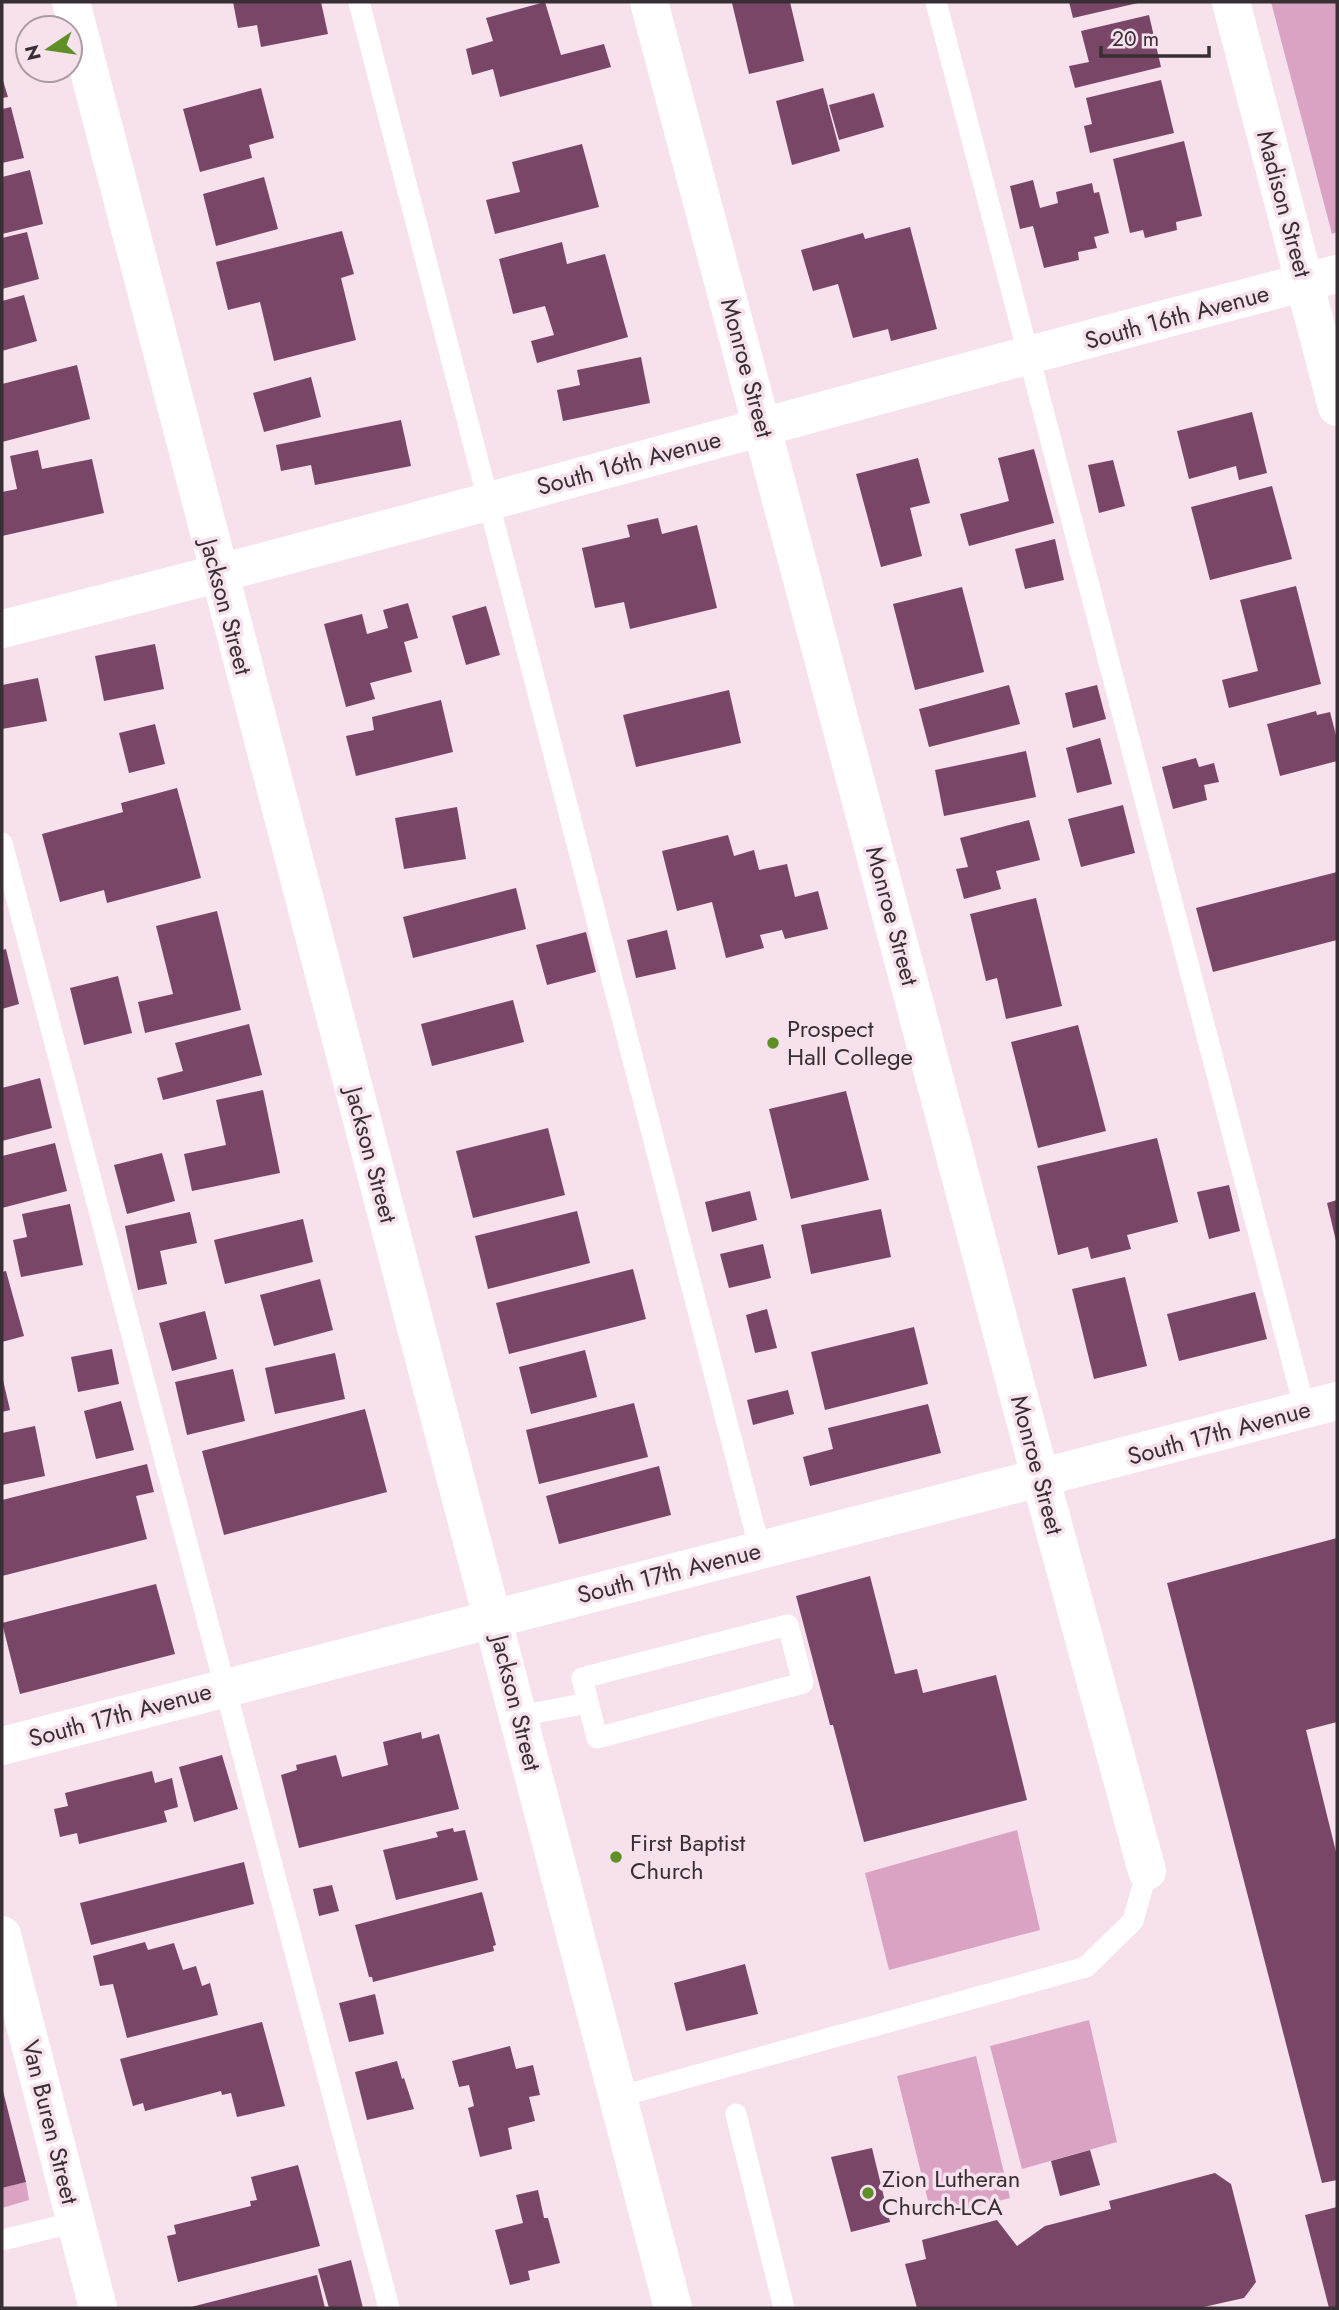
<svg xmlns="http://www.w3.org/2000/svg" width="1339" height="2310" font-family="Jost,sans-serif">
  <style>
    .green { fill: #daa3c4 }
    .building { fill: #7a4667 }
    .lines { fill: none; stroke-linecap: round; stroke-linejoin: round }
    .service { stroke: #fff; stroke-width: 21 }
    .minor { stroke: #fff; stroke-width: 38 }
    .poi-dot { fill: #5e9027; stroke: #f6e1ed; stroke-width: 2.5 }
    .labels { text-anchor: middle; stroke-width: 7; stroke-linejoin: round; paint-order: stroke }
    .street-label { font-size: 24px; fill: #372f34; stroke: #f6e1ed }
    .poi-label { font-size: 24px; fill: #372f34; stroke: #f6e1ed; text-anchor: start }
  </style>
  <rect width="100%" height="100%" fill="#f6e1ed"/>
  <path class="green" d="M1271 2H1337V232L1332 234Z
    M1017 1830 1040 1930 889 1970 865 1873Z
    M1089 2020 1117 2142 1022 2169 990 2046Z
    M976 2056 1010 2198 932 2217 897 2076Z
    M26 2182 29 2200 2 2208V2188Z"/>
  <path class="building" d="M233 2H321L328 34 261 47 257 25 238 28Z
    M545 2 561 55 604 44 611 67 500 97 493 69 472 75 466 49 493 41 486 18Z
    M736 2H790L804 61 749 74 732 3Z
    M1069 2H1137L1138 3 1073 18Z
    M1149 15 1161 67 1075 88 1069 66 1089 62 1081 31Z
    M2 77 8 97 2 98Z
    M1161 80 1174 133 1090 153 1084 126 1092 124 1086 98Z
    M261 88 274 138 249 145 252 158 200 172 183 109Z
    M823 88 840 151 792 165 776 101Z
    M874 93 884 127 839 140 829 105Z
    M11 107 24 158 2 163V109Z
    M1184 141 1202 216 1176 222 1177 230 1145 238 1143 230 1130 233 1113 159Z
    M582 144 599 207 495 234 486 200 520 192 512 162Z
    M30 170 43 224 2 234V177Z
    M264 177 278 229 216 246 203 194Z
    M1033 180 1040 208 1058 203 1056 192 1092 183 1094 193 1099 192 1109 233 1094 237 1097 248 1078 252 1079 260 1044 268 1033 226 1020 229 1010 186Z
    M910 227 937 329 891 341 888 329 853 338 838 284 813 291 801 250 863 233 865 239Z
    M342 231 354 274 341 278 356 340 274 361 260 302 228 310 216 262Z
    M27 232 39 279 2 289V238Z
    M562 242 567 264 605 254 628 337 537 363 531 341 554 335 545 306 513 314 499 259Z
    M24 295 37 341 2 351V301Z
    M641 357 650 403 563 421 557 390 580 385 577 370Z
    M77 365 90 419 2 442V384Z
    M311 377 321 417 264 432 253 393Z
    M1252 412 1267 473 1239 480 1236 466 1189 479 1177 431Z
    M401 420 411 466 315 485 311 465 281 471 276 445Z
    M1034 449 1054 523 969 546 960 514 1009 501 998 458Z
    M38 450 42 469 92 459 104 513 2 536V492L17 489 10 456Z
    M918 458 930 503 910 508 922 556 881 567 856 474Z
    M1113 460 1125 506 1099 513 1088 465Z
    M1272 486 1292 559 1210 580 1191 507Z
    M658 518 662 534 697 525 717 608 630 629 624 602 595 608 582 548 630 537 627 525Z
    M1055 539 1064 580 1025 589 1015 549Z
    M1296 586 1321 684 1229 708 1222 680 1258 671 1240 600Z
    M962 587 984 672 915 690 893 604Z
    M408 603 418 638 404 642 412 672 370 683 375 699 346 707 324 624 362 614 367 634 388 628 383 610Z
    M486 606 500 655 466 665 452 616Z
    M155 644 164 689 104 701 95 656Z
    M38 678 47 721 2 729V685Z
    M1009 685 1020 724 929 747 919 709Z
    M1097 685 1106 719 1073 728 1065 693Z
    M729 690 741 743 636 767 623 715Z
    M441 700 453 752 356 776 346 736 374 730 372 717Z
    M1316 711 1317 715 1330 712 1337 739V761L1280 776 1267 724Z
    M155 724 165 764 129 773 119 733Z
    M1100 738 1112 784 1077 793 1066 748Z
    M1026 751 1036 797 944 816 935 770Z
    M1196 758 1199 767 1214 763 1219 782 1204 785 1207 800 1173 809 1162 767Z
    M177 788 201 878 107 903 104 890 60 902 42 834 123 812 121 803Z
    M1123 805 1135 853 1081 867 1068 819Z
    M457 807 466 859 404 869 395 818Z
    M1029 820 1040 860 996 871 1001 889 964 899 956 869 968 867 960 838Z
    M728 835 734 856 754 850 759 870 787 864 795 897 818 891 828 929 785 939 782 930 760 935 764 948 726 958 712 902 677 911 662 851Z
    M1337 872V940L1213 972 1196 908Z
    M516 888 526 929 413 958 403 917Z
    M1036 898 1062 1006 1006 1019 997 978 986 981 970 914Z
    M217 911 241 1010 145 1033 138 1002 173 994 156 926Z
    M667 930 676 969 636 978 627 940Z
    M586 932 596 972 547 985 536 945Z
    M6 949 19 1004 2 1009V950Z
    M118 976 132 1033 84 1045 70 988Z
    M513 1000 524 1042 432 1066 421 1024Z
    M249 1024 262 1075 163 1100 157 1078 183 1071 175 1043Z
    M1078 1025 1106 1131 1038 1148 1011 1042Z
    M40 1078 52 1128 2 1141V1088Z
    M263 1090 280 1173 192 1191 184 1154 226 1145 216 1100Z
    M846 1091 869 1180 791 1199 769 1109Z
    M548 1128 565 1195 473 1218 456 1151Z
    M1157 1138 1178 1222 1127 1235 1131 1249 1091 1259 1088 1247 1058 1255 1037 1166Z
    M55 1143 67 1191 2 1208V1156Z
    M162 1153 175 1201 127 1214 114 1165Z
    M1229 1185 1240 1231 1209 1239 1197 1192Z
    M750 1191 757 1220 712 1232 705 1202Z
    M1337 1200V1241H1336L1327 1203Z
    M70 1204 83 1265 21 1277 13 1240 27 1237 22 1214Z
    M881 1209 891 1257 811 1274 801 1225Z
    M577 1211 590 1263 488 1289 475 1236Z
    M190 1212 197 1243 160 1251 167 1284 138 1290 125 1226Z
    M303 1219 313 1262 225 1284 214 1240Z
    M763 1244 771 1278 729 1288 720 1254Z
    M633 1269 646 1319 509 1354 496 1303Z
    M6 1271 24 1336 2 1342V1272Z
    M1125 1277 1147 1366 1094 1379 1072 1289Z
    M320 1279 333 1330 274 1346 260 1295Z
    M1255 1292 1267 1339 1179 1361 1167 1314Z
    M767 1309 777 1348 755 1353 746 1315Z
    M205 1311 217 1359 172 1371 159 1323Z
    M914 1327 928 1384 825 1410 811 1352Z
    M112 1349 119 1384 78 1392 71 1357Z
    M585 1350 597 1397 531 1414 519 1367Z
    M335 1353 345 1399 275 1414 265 1368Z
    M233 1369 245 1421 187 1435 175 1382Z
    M3 1380 10 1410 2 1412V1381Z
    M788 1390 794 1414 753 1425 747 1400Z
    M121 1401 134 1450 96 1459 84 1411Z
    M634 1403 648 1457 539 1484 526 1430Z
    M928 1404 941 1453 810 1486 803 1457 833 1449 828 1428Z
    M365 1409 387 1492 224 1535 202 1451Z
    M35 1426 45 1476 2 1485V1433Z
    M147 1464 154 1492 136 1496 147 1539 2 1576V1500Z
    M659 1466 671 1515 559 1544 546 1496Z
    M1337 1538V1722L1306 1730 1337 1856V2180L1322 2183 1167 1583Z
    M870 1576 895 1674 917 1669 923 1693 996 1675 1027 1800 864 1842 833 1725H830L796 1596Z
    M156 1584 175 1654 20 1694 2 1623Z
    M421 1732 422 1739 439 1734 459 1809 299 1848 281 1775 297 1770 296 1765 336 1755 342 1777 388 1765 383 1742Z
    M222 1755 238 1809 194 1822 179 1767Z
    M152 1771 155 1783 172 1778 178 1807 164 1811 167 1822 79 1844 77 1833 60 1837 54 1809 68 1806 65 1793Z
    M453 1828 454 1832 465 1830 478 1880 396 1900 383 1850 438 1837 436 1832Z
    M244 1862 254 1904 91 1945 80 1903Z
    M332 1885 339 1911 319 1916 313 1889Z
    M482 1892 496 1945 493 1946 494 1951 373 1982 372 1977H369L355 1925Z
    M145 1942 148 1950 174 1943 183 1970 196 1966 202 1986 210 1983 218 2015 127 2038 113 1984 100 1986 93 1956Z
    M745 1964 758 2014 686 2031 674 1983Z
    M375 1994 384 2034 349 2042 339 2003Z
    M262 2022 285 2106 237 2117 231 2093 222 2095 221 2091 145 2111 143 2103 133 2106 120 2059Z
    M510 2046 516 2069 533 2065 540 2095 529 2097 535 2121 508 2128 512 2149 480 2157 468 2108 474 2106 469 2085 459 2087 452 2061Z
    M397 2061 402 2079 404 2078 414 2109 367 2120 355 2072Z
    M3 2091 26 2182 2 2188V2092Z
    M872 2148 890 2222 851 2232 831 2157Z
    M1090 2150 1100 2185 1060 2196 1051 2161Z
    M298 2165 320 2246 178 2282 167 2236 176 2234 174 2225 251 2206 250 2201 257 2200 251 2177Z
    M1215 2173 1231 2184 1256 2282 1244 2298 1199 2308H917L905 2264 926 2259 922 2240 997 2220 1017 2246 1045 2226 1111 2209 1109 2201Z
    M538 2190 544 2218H548L560 2263 528 2271 530 2280 510 2285 495 2230 523 2223 516 2195Z
    M1337 2207V2308H1329L1305 2215Z
    M351 2260 363 2308H329L318 2269Z
    M317 2275 325 2308H191V2307Z"/>
  <g class="lines">
    <path class="service" d="M359 2 760 1550
      M936 2 1305 1410
      M2 843 389 2308
      M788 1625 803 1683 597 1738 582 1678Z
      M519 1716 588 1703
      M618 2097 1086 1967 1133 1921 1147 1871
      M736 2114 784 2308
      M2 2240 76 2222"/>
    <path class="minor" d="M71 2C268 772 473 1539 673 2308
      M649 2 1041 1480 1147 1871
      M1231 2 1337 407
      M2 629C449 517 891 388 1337 274
      M2 1746C447 1630 893 1519 1337 1401
      M2 1935 98 2308"/>
  </g>
  <g class="poi-dot">
    <circle cx="773" cy="1043" r="7"/>
    <circle cx="616" cy="1857" r="7"/>
    <circle cx="868" cy="2193" r="7"/>
  </g>
  <g class="labels">
    <g class="street-label">
      <text transform="translate(1284 204) rotate(75)" y="8">Madison Street</text>
      <text transform="translate(1177 317) rotate(-15)" y="8">South 16th Avenue</text>
      <text transform="translate(747 368) rotate(75)" y="8">Monroe Street</text>
      <text transform="translate(629 463) rotate(-15)" y="8">South 16th Avenue</text>
      <text transform="translate(226 607) rotate(75)" y="8">Jackson Street</text>
      <text transform="translate(892 916) rotate(75)" y="8">Monroe Street</text>
      <text transform="translate(371 1155) rotate(75)" y="8">Jackson Street</text>
      <text transform="translate(1219 1433) rotate(-15)" y="8">South 17th Avenue</text>
      <text transform="translate(1037 1465) rotate(75)" y="8">Monroe Street</text>
      <text transform="translate(669 1573) rotate(-14)" y="8">South 17th Avenue</text>
      <text transform="translate(516 1703) rotate(76)" y="8">Jackson Street</text>
      <text transform="translate(120 1715) rotate(-15)" y="8">South 17th Avenue</text>
      <text transform="translate(50 2122) rotate(76)" y="8">Van Buren Street</text>
    </g>
    <g class="poi-label">
      <text x="787" y="1037">Prospect<tspan x="787" dy="28">Hall College</tspan></text>
      <text x="630" y="1851">First Baptist<tspan x="630" dy="28">Church</tspan></text>
      <text x="882" y="2187">Zion Lutheran<tspan x="882" dy="28">Church-LCA</tspan></text>
    </g>
  </g>
  <rect width="1339" height="2310" fill="none" stroke="#372f34" stroke-width="7"/>
  <g transform="translate(49 49) rotate(257)"><circle r="33" fill="#f6e1ed" stroke="#aa9aa3" stroke-width="2"/>
  <path d="M0-5L12 26L0 18L-12 26Z" fill="#5e9027"/>
  <text y="-10" font-size="19" font-weight="bold" text-anchor="middle" fill="#372f34">N</text>
  </g>
  <path d="M1101 46v10h108v-10" fill="none" stroke="#372f34" stroke-width="3.5"/>
  <text x="1112" y="46" font-size="21" fill="#372f34" stroke="#f6e1ed" stroke-width="5" paint-order="stroke">20 m</text>
</svg>
